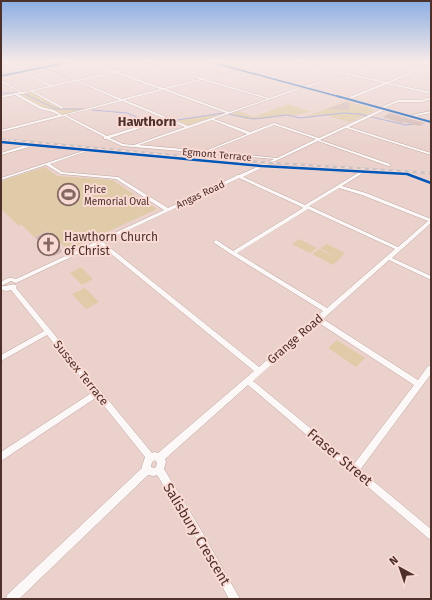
<svg xmlns="http://www.w3.org/2000/svg" width="432" height="600" font-family="'Fira Sans',sans-serif">
  <style>
    .green { fill: #e0cba8 }
    .lines { fill: none; stroke-linecap: round; stroke-linejoin: round }
    .stream { stroke: #a0a6db; stroke-width: 1 }
    .building { fill: #d4b9b4 }
    .minor-casing { stroke: #bda5a0; stroke-width: 1 }
    .major-casing { stroke: #bda5a0; stroke-width: 1 }
    .highway-casing { stroke: #bda5a0; stroke-width: 1 }
    .minor { fill: #fcf8f7; fill-rule: evenodd }
    .major { fill: #fcf8f7; fill-rule: evenodd }
    .highway { fill: #fcf8f7; fill-rule: evenodd }
    .rail-far1-casing { stroke: #cac2c0; stroke-width: 1.5 }
    .rail-casing { stroke: #cac2c0; stroke-width: 2.5 }
    .rail-far1 { stroke: #fadad4; stroke-width: 1; stroke-dasharray: 2.5; stroke-linecap: butt }
    .rail { stroke: #fadad4; stroke-width: 1.5; stroke-dasharray: 4; stroke-linecap: butt }
    .cycleway-far2-casing { stroke: #fadad4; stroke-width: 2.5 }
    .cycleway-far1-casing { stroke: #fadad4; stroke-width: 3.5 }
    .cycleway-casing { stroke: #fadad4; stroke-width: 4 }
    .cycleway-far2 { stroke: #0057b8; stroke-width: 1.5 }
    .cycleway-far1 { stroke: #0057b8; stroke-width: 2 }
    .cycleway { stroke: #0057b8; stroke-width: 2.5 }
    .labels { text-anchor: middle; stroke-width: 4; stroke-linejoin: round; paint-order: stroke }
    .far-street-label { font-size: 10px; fill: #4d3029; stroke: #fadad4 }
    .far-poi-label { font-size: 10px; fill: #4d3029; stroke: #fadad4; text-anchor: start }
    .poi-label { font-size: 12px; fill: #4d3029; stroke: #fadad4; text-anchor: start }
    .street-label { font-size: 12px; fill: #4d3029; stroke: #fadad4 }
    .far-district-label { font-size: 13px; font-weight: bold; fill: #4d3029; stroke: #fadad4 }
    .near-street-label { font-size: 14px; fill: #4d3029; stroke: #fadad4 }
  </style>
  <rect width="100%" height="100%" fill="#ead1cc"/>
  <path class="green" d="M31 92 60 108H90L64 115 55 110 42 108 18 95Z
    M346 101 371 108 374 111 350 122 324 115 302 118Z
    M288 104 312 112C306 112 302 114 296 115 291 116 287 114 283 115L284 116C263 119 251 122 230 115L239 111 254 117Z
    M222 113H224L188 125 177 120Z
    M45 167 57 176 112 180 157 209 68 250 48 231 34 237 22 225 19 226 1 209V181Z
    M299 239 317 248 310 253 292 244Z
    M327 244 345 253 333 265 312 254 319 249 337 258 320 248Z
    M81 267 93 279 82 285 70 273Z
    M85 288 99 302 86 309 72 294Z
    M337 340 365 358 356 367 328 348Z"/>
  <g class="lines">
    <path class="stream" d="M1 93H23L56 109H84
      M92 110 127 113 139 118 167 121
      M177 120 223 113 254 119 287 115 300 118 344 113 359 114 406 125 414 124"/>
  </g>
  <path class="building" d="M345 102 350 103 349 110 328 109Z
    M390 113 425 123H426L419 126 403 122 401 123 383 117Z
    M47 232 59 243 58 244 62 252 54 256 48 253 35 237Z"/>
  <g class="lines">
    <defs>
      <path id="minor" d="M86 62H90L115 71 156 62H162L118 72 163 88 200 79 154 65 203 78 239 70 205 79 269 98 298 88 300 89 214 119 250 132 274 123 319 138 384 108 385 110 349 127 431 153V155L346 128 320 140 390 164V166H388L318 141 267 165 407 173 431 182V184L406 175 363 173 342 186 366 193 431 219V223L392 258 431 276V280L389 260 323 319 418 380 428 366 431 365V374L360 470 431 529V540L428 538 248 385 165 459 166 462 164 469 201 530 240 599H229L195 536 157 475 154 476 148 475 19 599H6L7 595 142 468V466L145 457 97 397 1 461V452L93 392 47 335 1 361V355L44 331 11 290 7 291 1 290V286C8 287 11 283 16 285L17 286 16 288 152 453 155 452 158 453 254 371 99 244 18 282 16 283 11 281 1 286V282C7 278 9 277 16 279L164 210 116 179 61 174 46 165 1 180V178L83 151 30 146 29 147 1 155V153L26 145 1 143V141L261 165 274 159 122 146 107 139H104V137L64 116 1 132V130L59 115 52 112 40 109 15 95 1 98V96L20 92 1 82V80L22 92 49 86 18 71 19 70 51 85 74 80 43 67 76 80 112 72ZM115 73 160 89 122 99 79 81ZM202 80 267 99 229 112 166 89ZM76 81 119 100 62 115 54 110 42 107 18 94H23L30 91 62 109 63 107 33 91ZM163 90 226 113 188 126 125 100ZM122 101 185 127 134 145 123 144 110 138 153 124 150 123 107 136 66 115ZM212 120 247 134 205 151 139 145ZM274 125 316 139 277 158 209 151ZM87 151 257 167 239 175H237L236 176 168 208 118 177 62 172 50 164ZM263 167 358 173 305 205 243 177ZM239 178 302 207 303 208 233 251 218 241 216 240 213 242 231 254 323 311 259 367 103 242ZM339 188 362 195 428 221 398 247 309 206ZM308 209 395 249 327 308 237 253ZM319 323 414 385 354 464 253 381ZM155 460 157 463 156 467 154 468 151 467 152 462Z
        M294 62C300 62 305 65 311 65 315 65 319 62 324 62L313 66 345 73 375 62H379L348 73 387 82 420 68 391 62C405 62 418 67 431 69V71L423 69 389 83 431 92V94L387 84 348 100 347 98 384 83 345 74 303 89V87L343 74 311 66 270 79 268 78 308 66Z
        M431 97V99L422 102H398L381 109 379 108 398 100H422Z
        M431 111V113L410 117 408 116Z"/>
      <path id="major" d="M215 62 431 121V123L209 62Z"/>
      <path id="highway" d="M63 62H71L1 77V75Z"/>
    </defs>
    <use href="#minor" class="minor-casing"/>
    <use href="#major" class="major-casing"/>
    <use href="#highway" class="highway-casing"/>
    <use href="#minor" class="minor"/>
    <use href="#major" class="major"/>
    <use href="#highway" class="highway"/>
    <defs>
      <path id="rail-far1" d="M1 139 20 141"/>
      <path id="rail" d="M10 140 213 159 431 173"/>
    </defs>
    <use href="#rail-far1" class="rail-far1-casing"/>
    <use href="#rail" class="rail-casing"/>
    <use href="#rail-far1" class="rail-far1"/>
    <use href="#rail" class="rail"/>
    <defs>
      <path id="cycleway-far2" d="M210 62 340 97
        M1 76 70 62"/>
      <path id="cycleway-far1" d="M337 96 431 122"/>
      <path id="cycleway" d="M1 142 261 166 407 174 431 183"/>
    </defs>
    <use href="#cycleway-far2" class="cycleway-far2-casing"/>
    <use href="#cycleway-far1" class="cycleway-far1-casing"/>
    <use href="#cycleway" class="cycleway-casing"/>
    <use href="#cycleway-far2" class="cycleway-far2"/>
    <use href="#cycleway-far1" class="cycleway-far1"/>
    <use href="#cycleway" class="cycleway"/>
  </g>
  <linearGradient id="sky" x2="0" y2="1"><stop stop-color="#8baee3"/><stop offset="0.42" stop-color="#f6eae8"/><stop offset="1" stop-color="#f6eae8" stop-opacity="0"/></linearGradient>
  <rect width="432" height="146" fill="url(#sky)"/>
  <defs>
    <symbol id="stadium-ring" viewBox="-11 -11 22 22"><circle r="9.5" fill="#fadad4" stroke="#846862" stroke-width="1.5"/><path d="M0-5a6.5 5 0 1 0 0 10a6.5 5 0 1 0 0-10ZM-3.5-1.8h7v3.6h-7Z" fill="#846862"/></symbol>
    <symbol id="church-ring" viewBox="-11 -11 22 22"><circle r="9.5" fill="#fadad4" stroke="#846862" stroke-width="1.5"/><path d="M-1.2-6h2.4v3.5h3.3v2.4h-3.3V6h-2.4V-.1h-3.3v-2.4h3.3Z" fill="#846862"/></symbol>
  </defs>
  <g fill-rule="evenodd">
    <use href="#stadium-ring" x="56" y="182" width="25" height="25"/>
    <use href="#church-ring" x="36" y="232" width="25" height="25"/>
  </g>
  <g class="labels">
    <g class="far-street-label">
      <text transform="translate(217 154) rotate(5)" y="4">Egmont Terrace</text>
      <text transform="translate(200 194) rotate(-25)" y="4">Angas Road</text>
    </g>
    <g class="far-poi-label">
      <text x="84" y="193">Price<tspan x="84" dy="12">Memorial Oval</tspan></text>
    </g>
    <g class="poi-label">
      <text x="64" y="241">Hawthorn Church<tspan x="64" dy="14">of Christ</tspan></text>
    </g>
    <g class="street-label">
      <text transform="translate(295 339) rotate(-41)" y="4">Grange Road</text>
      <text transform="translate(81 373) rotate(51)" y="4">Sussex Terrace</text>
    </g>
    <g class="far-district-label">
      <text x="147" y="126">Hawthorn</text>
    </g>
    <g class="near-street-label">
      <text transform="translate(340 457) rotate(40)" y="5">Fraser Street</text>
      <text transform="translate(197 534) rotate(59)" y="5">Salisbury Crescent</text>
    </g>
  </g>
  <rect width="432" height="600" fill="none" stroke="#4d3029" stroke-width="4"/>
  <g transform="translate(400 568) rotate(320)" stroke="#fadad4" stroke-width="3" paint-order="stroke">
  <path d="M0-3L7 15L0 10L-7 15Z" fill="#4d3029"/>
  <text y="-6" font-size="11" font-weight="bold" text-anchor="middle" fill="#4d3029">N</text>
  </g>
</svg>
